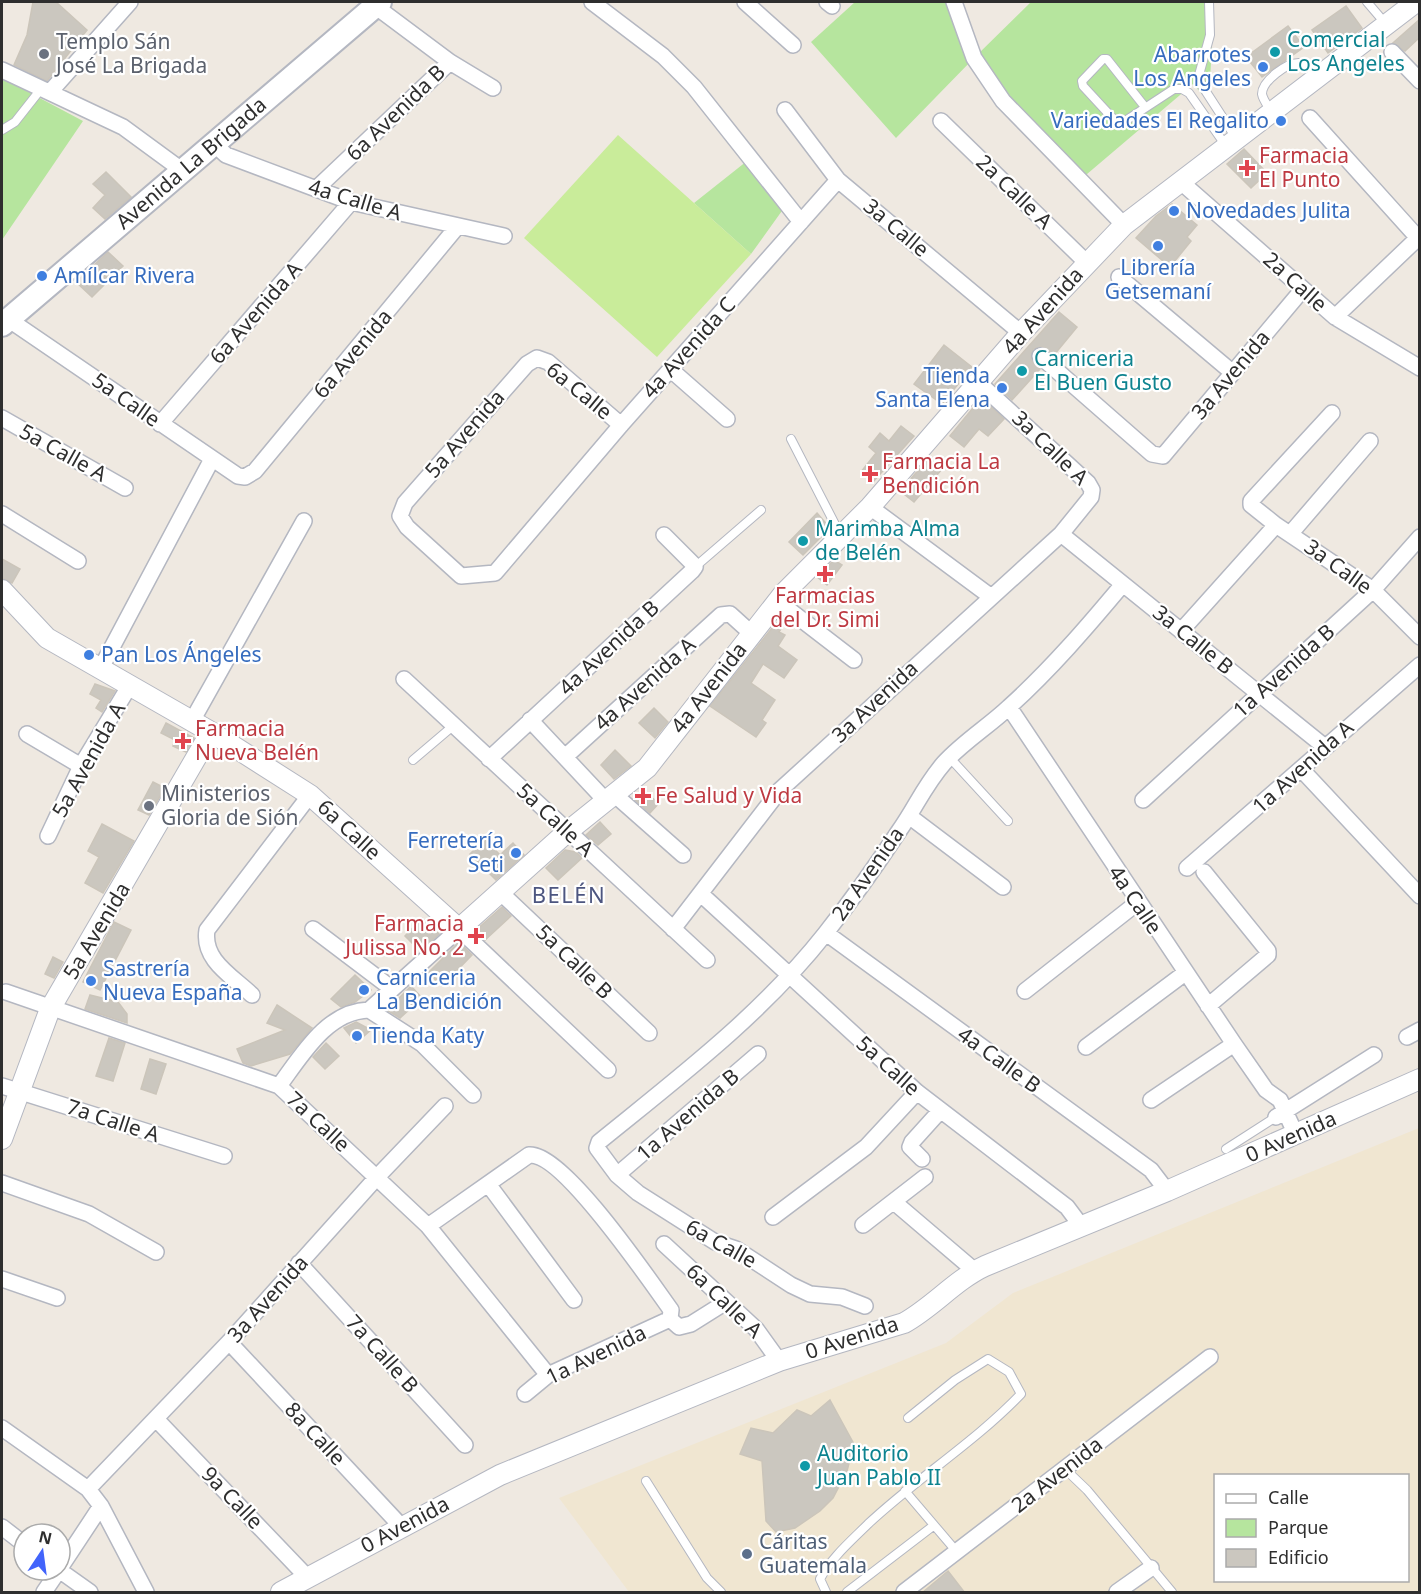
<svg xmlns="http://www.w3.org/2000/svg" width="1421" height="1594" font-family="'Noto Sans',sans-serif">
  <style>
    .education { fill: #f0e6d1; fill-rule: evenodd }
    .green { fill: #b6e59e }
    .pitch { fill: #c9ec9a }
    .building { fill: #cbc7bf; stroke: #cbc5ba; stroke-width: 1.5 }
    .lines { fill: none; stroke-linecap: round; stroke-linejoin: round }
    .service-casing { stroke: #b4b7c1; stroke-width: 10 }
    .minor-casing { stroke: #b4b7c1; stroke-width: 18 }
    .tertiary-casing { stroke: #b4b7c1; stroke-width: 22 }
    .secondary-casing { stroke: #b4b7c1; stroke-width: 26 }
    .service { stroke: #fff; stroke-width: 8 }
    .minor { stroke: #fff; stroke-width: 15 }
    .tertiary { stroke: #fff; stroke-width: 20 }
    .secondary { stroke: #fff; stroke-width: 22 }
    .culture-dot { fill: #0f9aa8; stroke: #fff; stroke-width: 2 }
    .worship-dot { fill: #6b7280; stroke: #fff; stroke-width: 2 }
    .shop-dot { fill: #3f7fe0; stroke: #fff; stroke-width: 2 }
    .health-dot { fill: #e0444e; stroke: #fff; stroke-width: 2 }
    .service-dot { fill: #5c6f8a; stroke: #fff; stroke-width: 2 }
    .labels { text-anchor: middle; stroke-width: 4.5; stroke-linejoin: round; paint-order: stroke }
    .culture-label { font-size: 21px; fill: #0d838f; stroke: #fff; text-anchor: start }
    .worship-label { font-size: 21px; fill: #5b616d; stroke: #fff; text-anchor: start }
    .shop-label { font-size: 21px; fill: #366cbe; stroke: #fff; text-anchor: start }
    .street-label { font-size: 21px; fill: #2e2e2e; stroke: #fff }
    .health-label { font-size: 21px; fill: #be3a42; stroke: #fff; text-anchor: start }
    .service-label { font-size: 21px; fill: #4e5e75; stroke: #fff; text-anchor: start }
    .neighbourhood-label { font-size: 22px; letter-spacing: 1.5px; fill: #4d5680; stroke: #fff }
  </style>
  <rect width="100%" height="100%" fill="#efe9e1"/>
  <path class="education" d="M1419 1128V1592H629L559 1498 946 1343 1013 1293ZM1216 1476H1408V1580H1216Z"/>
  <path class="green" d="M855 2H953L975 57 1031 2H1214L1209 102 1193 84 1080 180 974 58 896 138 811 42Z
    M2 78 83 121 2 240Z
    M747 161 784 208 751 254 694 203Z"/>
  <path class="pitch" d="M618 135 751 254 657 357 524 238Z"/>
  <path class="building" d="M33 2H56L87 30 47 81 14 65 27 35Z
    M1346 6 1362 28 1328 53 1312 30Z
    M1419 20V38L1405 51 1393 43Z
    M1288 26 1304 47 1262 77 1246 57Z
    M1244 149 1267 173 1251 188 1227 164Z
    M106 172 131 197 105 219 93 208 105 195 93 184Z
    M1172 204 1197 225 1187 237 1191 241 1170 267 1136 238 1156 216Z
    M108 252 123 266 92 297 76 282Z
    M1059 312 1077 327 1054 355 1042 347 1033 349 1031 360 1040 369 1012 400 995 384Z
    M944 345 972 367 942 404 914 384Z
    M977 403 988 404 1004 419 988 436 979 429 964 447 950 436Z
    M901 426 914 436 873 482 861 472 876 453 869 447 880 433 889 441Z
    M929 458 942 469 914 502 900 491Z
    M817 513 830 528 803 555 789 542Z
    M2 559 20 569 12 583 2 578Z
    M834 560 842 565 827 585 817 577Z
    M776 623 782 627 779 632 785 635 778 646 797 660 784 678 763 664 751 683 775 700 762 720 766 723 756 737 710 706Z
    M95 684 115 691 102 712 96 708 101 700 90 694Z
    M654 708 668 722 655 738 639 723Z
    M166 723 194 738 186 752 173 746 175 740 161 733Z
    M615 750 631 766 614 779 601 765Z
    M153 782 165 788 149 815 138 810Z
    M642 790 659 803 650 813 635 800Z
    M600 822 611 834 598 845 586 835Z
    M102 824 134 841 103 893 85 883 99 857 88 851Z
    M485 839 500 855 513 843 524 855 496 880 470 854Z
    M565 850 576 852 582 858 558 880 546 868Z
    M502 907 511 916 485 940 475 931Z
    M422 918 439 934 420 951 405 936Z
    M114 922 131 930 100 990 83 982Z
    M457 944 460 943 472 955 442 986 428 973Z
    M53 957 63 962 54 978 45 974Z
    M355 975 371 990 355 1002 341 1007 331 999Z
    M411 986 422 998 400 1018 387 1010Z
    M90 995 118 1002 127 1014V1023L85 1009Z
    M277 1005 312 1028 290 1054 251 1066 243 1063 237 1049 285 1030 267 1023Z
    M356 1022 371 1030 356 1043 344 1028Z
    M109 1038 125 1043 113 1081 96 1076Z
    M326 1043 339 1056 325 1069 313 1057Z
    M150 1059 166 1064 156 1094 141 1089Z
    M830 1400 854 1444 847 1471 833 1498 820 1511 795 1528 776 1532 766 1521 762 1461 740 1454 751 1428 773 1433 797 1410 811 1416Z
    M948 1571 965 1593H922Z"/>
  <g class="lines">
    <defs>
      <path id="service" d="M1209 2 1210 35 1199 75 1201 84 1236 138
        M1367 2 1385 23
        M1145 107 1107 59H1103L1082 81 1083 86 1119 125 1174 89H1182L1189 93 1226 146
        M1271 111C1268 106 1263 100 1262 94 1262 81 1287 62 1300 63 1308 63 1314 70 1320 75
        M2 130 15 122 41 89
        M791 439 841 536
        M695 567 761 510
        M950 758 1008 821
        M413 760 453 726
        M1226 1149 1276 1117
        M1065 1469 1087 1490 1172 1592
        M646 1481 707 1578 721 1592
        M905 1491 957 1552
        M826 1592 820 1579C832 1557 850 1542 868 1524 917 1478 975 1442 1021 1394L1009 1372 988 1359 955 1380 908 1418
        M847 1592 933 1526"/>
      <path id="minor" d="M592 2 663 56 694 87 801 222
        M745 2 793 45
        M827 2 832 6
        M954 2 974 58 1003 101 1124 225
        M375 6 450 62 493 88
        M1392 52 1420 81
        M2 70 123 127 183 171
        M50 92 130 2
        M785 110 838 180 1021 333
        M1310 118 1418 238
        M941 121 1087 263
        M214 144 226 155 351 202 504 236
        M1181 182 1335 317 1420 368
        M316 189 450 62
        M1119 277 1233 373
        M1335 317 1420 236
        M8 319 238 476 245 477 255 471 457 227
        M1040 356 1152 454 1163 456 1303 289
        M670 369 727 419
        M1332 413 1251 501V505L1276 525 1373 590 1420 637
        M2 418 125 488
        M160 424 351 202
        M621 425 548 362 537 358 527 364 405 503 400 516 407 527 461 576 495 573 621 425 838 180
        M870 507 990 596
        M2 514 78 561
        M1291 533 1370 441
        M1061 534 1325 747
        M780 603 854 660
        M1181 631 1276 525
        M101 668 212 459
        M404 679 707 960
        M1009 707 1234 1044 1266 1090 1280 1100 1296 1135
        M530 720 606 801
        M192 721 304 521
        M27 734 81 766
        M566 756 721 615 730 614 751 633
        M489 759 692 571 695 567 693 564 664 535
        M1302 770 1420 896
        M615 795 683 855
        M1143 800 1373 590 1420 537
        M909 816 1003 887
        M48 836 81 766 130 685
        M1187 868 1420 665
        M1204 872 1268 951V955L1208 1006
        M500 892 649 1033
        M702 895 917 1092 1067 1207 1082 1227
        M313 929 391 988
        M673 929 780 790 1061 534 1091 497 1092 490 1088 483 979 383
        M826 933 1151 1170 1167 1191
        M1025 991 1137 903
        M6 992 279 1086 428 1226 548 1375
        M252 995C232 976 202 960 207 930L310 795
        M369 1010 422 1044 473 1095
        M1407 1037 1420 1030
        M1086 1047 1185 973
        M2 1086 224 1156
        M279 1086C302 1055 327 1011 369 1010L459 929 608 1070
        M1151 1100 1234 1044
        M1276 1117 1374 1055
        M922 1159 910 1147 912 1142 940 1111
        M617 1175 758 1054
        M2 1183 89 1214 156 1252
        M488 1184 574 1300
        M894 1202 975 1271
        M773 1217 866 1147 917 1092
        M863 1225 925 1177
        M428 1226 529 1155C563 1152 650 1281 671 1310L670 1319
        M664 1244 756 1329 779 1361
        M299 1263 465 1445
        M2 1279 57 1298
        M865 1306 842 1297 810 1294 791 1285 736 1249 715 1242 638 1193 617 1175 597 1148 599 1142C679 1077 761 1015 825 934 851 901 876 866 899 831 916 807 924 786 944 763 963 742 989 726 1009 707 1051 669 1087 627 1123 584
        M670 1319 679 1327 691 1324 726 1302
        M229 1342 401 1526
        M525 1394 548 1375 670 1319
        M156 1419 308 1578
        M2 1428 88 1489 101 1506 146 1592
        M88 1489 229 1342 378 1176 445 1106
        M2 1527 24 1544
        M60 1568 101 1506
        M59 1570 90 1592
        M44 1592 59 1570
        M904 1592 1210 1357
        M1117 1592 1151 1568"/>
      <path id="tertiary" d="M2 590 47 638 211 732 310 795 459 929 567 832 647 768 784 593 870 507 1021 333 1124 225 1416 2
        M2 1139 50 1009 211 732
        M281 1592 500 1475 779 1361 904 1323C933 1307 955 1280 985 1266L1167 1191 1420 1079"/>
      <g id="secondary">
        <path id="s1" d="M2 325 380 2"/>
      </g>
    </defs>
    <use href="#service" class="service-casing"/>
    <use href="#minor" class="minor-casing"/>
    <use href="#tertiary" class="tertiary-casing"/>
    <use href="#secondary" class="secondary-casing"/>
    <use href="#service" class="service"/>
    <use href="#minor" class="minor"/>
    <use href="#tertiary" class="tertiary"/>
    <use href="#secondary" class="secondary"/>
  </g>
  <g class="culture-dot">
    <circle cx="1275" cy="52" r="6"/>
    <circle cx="1022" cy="371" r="6"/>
    <circle cx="803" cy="541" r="6"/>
    <circle cx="805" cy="1466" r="6"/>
  </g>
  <g class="worship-dot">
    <circle cx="44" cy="54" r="6"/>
    <circle cx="149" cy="806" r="6"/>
  </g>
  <g class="shop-dot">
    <circle cx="1263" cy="67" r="6"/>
    <circle cx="1281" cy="121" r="6"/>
    <circle cx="1174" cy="211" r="6"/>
    <circle cx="1158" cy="246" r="6"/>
    <circle cx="42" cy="276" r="6"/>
    <circle cx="1002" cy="388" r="6"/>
    <circle cx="89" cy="655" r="6"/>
    <circle cx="516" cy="853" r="6"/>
    <circle cx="91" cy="981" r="6"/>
    <circle cx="364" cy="990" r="6"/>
    <circle cx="357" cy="1036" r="6"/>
  </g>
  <g class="health-dot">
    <path d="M1244 159h6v6h6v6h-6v6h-6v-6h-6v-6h6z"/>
    <path d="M867 465h6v6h6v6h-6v6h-6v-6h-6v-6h6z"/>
    <path d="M822 565h6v6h6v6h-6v6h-6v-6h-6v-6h6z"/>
    <path d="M180 732h6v6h6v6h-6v6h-6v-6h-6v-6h6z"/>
    <path d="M640 787h6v6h6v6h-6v6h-6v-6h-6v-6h6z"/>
    <path d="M473 927h6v6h6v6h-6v6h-6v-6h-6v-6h6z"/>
  </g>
  <circle class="service-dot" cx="747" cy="1554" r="6"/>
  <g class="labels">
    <g class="culture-label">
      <text x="1287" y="47">Comercial<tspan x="1287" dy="24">Los Angeles</tspan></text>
      <text x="1034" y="366">Carniceria<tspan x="1034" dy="24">El Buen Gusto</tspan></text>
      <text x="815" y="536">Marimba Alma<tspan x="815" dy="24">de Belén</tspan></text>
      <text x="817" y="1461">Auditorio<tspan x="817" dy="24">Juan Pablo II</tspan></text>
    </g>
    <g class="worship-label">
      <text x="56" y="49">Templo Sán<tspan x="56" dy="24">José La Brigada</tspan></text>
      <text x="161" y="801">Ministerios<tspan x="161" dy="24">Gloria de Sión</tspan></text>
    </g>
    <g class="shop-label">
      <text x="1251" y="62" text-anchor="end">Abarrotes<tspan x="1251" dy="24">Los Angeles</tspan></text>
      <text x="1269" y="128" text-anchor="end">Variedades El Regalito</text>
      <text x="1186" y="218">Novedades Julita</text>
      <text x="1158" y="275" text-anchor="middle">Librería<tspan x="1158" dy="24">Getsemaní</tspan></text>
      <text x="54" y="283">Amílcar Rivera</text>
      <text x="990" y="383" text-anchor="end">Tienda<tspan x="990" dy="24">Santa Elena</tspan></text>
      <text x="101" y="662">Pan Los Ángeles</text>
      <text x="504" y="848" text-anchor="end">Ferretería<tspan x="504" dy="24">Seti</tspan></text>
      <text x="103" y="976">Sastrería<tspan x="103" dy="24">Nueva España</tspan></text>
      <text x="376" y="985">Carniceria<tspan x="376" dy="24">La Bendición</tspan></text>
      <text x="369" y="1043">Tienda Katy</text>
    </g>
    <g class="street-label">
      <text transform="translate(396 113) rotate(-44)" y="7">6a Avenida B</text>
      <text dy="7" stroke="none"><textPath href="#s1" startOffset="249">Avenida La Brigada</textPath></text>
      <text transform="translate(1014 192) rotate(44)" y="7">2a Calle A</text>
      <text transform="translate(355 200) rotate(17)" y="7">4a Calle A</text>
      <text transform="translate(896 228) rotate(40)" y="7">3a Calle</text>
      <text transform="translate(1295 282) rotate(42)" y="7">2a Calle</text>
      <text transform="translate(1043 311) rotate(-48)" y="7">4a Avenida</text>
      <text transform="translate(256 313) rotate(-49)" y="7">6a Avenida A</text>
      <text transform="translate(689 348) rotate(-48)" y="7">4a Avenida C</text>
      <text transform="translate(353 354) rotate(-50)" y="7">6a Avenida</text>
      <text transform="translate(1231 375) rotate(-50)" y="7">3a Avenida</text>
      <text transform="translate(579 391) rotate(39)" y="7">6a Calle</text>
      <text transform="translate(126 400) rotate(35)" y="7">5a Calle</text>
      <text transform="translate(465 434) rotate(-49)" y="7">5a Avenida</text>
      <text transform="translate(1050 448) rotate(44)" y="7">3a Calle A</text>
      <text transform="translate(63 453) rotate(29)" y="7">5a Calle A</text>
      <text transform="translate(1338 567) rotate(36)" y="7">3a Calle</text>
      <text transform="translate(1193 640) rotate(39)" y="7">3a Calle B</text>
      <text transform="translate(609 648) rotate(-43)" y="7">4a Avenida B</text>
      <text transform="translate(1284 671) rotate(-42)" y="7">1a Avenida B</text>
      <text transform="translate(645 684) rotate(-42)" y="7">4a Avenida A</text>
      <text transform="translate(709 688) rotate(-52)" y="7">4a Avenida</text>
      <text transform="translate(875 702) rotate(-43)" y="7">3a Avenida</text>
      <text transform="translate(89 760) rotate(-61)" y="7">5a Avenida A</text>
      <text transform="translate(1303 767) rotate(-42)" y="7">1a Avenida A</text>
      <text transform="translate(555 820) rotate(43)" y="7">5a Calle A</text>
      <text transform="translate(349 830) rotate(43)" y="7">6a Calle</text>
      <text transform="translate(868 874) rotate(-55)" y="7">2a Avenida</text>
      <text transform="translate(1135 900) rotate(56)" y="7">4a Calle</text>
      <text transform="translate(97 931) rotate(-59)" y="7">5a Avenida</text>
      <text transform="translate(574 962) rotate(44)" y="7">5a Calle B</text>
      <text transform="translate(999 1060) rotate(36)" y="7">4a Calle B</text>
      <text transform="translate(888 1066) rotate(42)" y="7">5a Calle</text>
      <text transform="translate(688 1115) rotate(-41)" y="7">1a Avenida B</text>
      <text transform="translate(113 1121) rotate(18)" y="7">7a Calle A</text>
      <text transform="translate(318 1122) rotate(43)" y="7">7a Calle</text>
      <text transform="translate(1291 1137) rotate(-24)" y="7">0 Avenida</text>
      <text transform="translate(721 1244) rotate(29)" y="7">6a Calle</text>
      <text transform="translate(268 1299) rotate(-48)" y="7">3a Avenida</text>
      <text transform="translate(724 1301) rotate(44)" y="7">6a Calle A</text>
      <text transform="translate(852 1338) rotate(-18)" y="7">0 Avenida</text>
      <text transform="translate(382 1354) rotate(48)" y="7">7a Calle B</text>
      <text transform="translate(596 1355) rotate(-26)" y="7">1a Avenida</text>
      <text transform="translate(315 1434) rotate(47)" y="7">8a Calle</text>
      <text transform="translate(1057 1475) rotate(-38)" y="7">2a Avenida</text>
      <text transform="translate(232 1498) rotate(46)" y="7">9a Calle</text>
      <text transform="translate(405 1525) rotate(-28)" y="7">0 Avenida</text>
    </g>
    <g class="health-label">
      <text x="1259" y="163">Farmacia<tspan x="1259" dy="24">El Punto</tspan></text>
      <text x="882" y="469">Farmacia La<tspan x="882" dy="24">Bendición</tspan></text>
      <text x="825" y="603" text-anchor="middle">Farmacias<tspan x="825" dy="24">del Dr. Simi</tspan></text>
      <text x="195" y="736">Farmacia<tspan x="195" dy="24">Nueva Belén</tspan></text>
      <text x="655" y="803">Fe Salud y Vida</text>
      <text x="464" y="931" text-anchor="end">Farmacia<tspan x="464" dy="24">Julissa No. 2</tspan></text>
    </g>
    <g class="service-label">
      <text x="759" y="1549">Cáritas<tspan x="759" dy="24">Guatemala</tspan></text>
    </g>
    <g class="neighbourhood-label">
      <text x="569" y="903">BELÉN</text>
    </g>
  </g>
  <rect width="1421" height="1594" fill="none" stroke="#2e2e2e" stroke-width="6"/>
  <rect x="1214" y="1474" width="195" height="108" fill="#ffffff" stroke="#ababab" stroke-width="1.5"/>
  <rect x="1226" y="1494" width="30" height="9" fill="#ffffff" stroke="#ababab" stroke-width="1.5"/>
  <text x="1268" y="1504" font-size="18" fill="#2e2e2e">Calle</text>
  <rect x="1226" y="1519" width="30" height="18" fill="#b6e59e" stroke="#ababab" stroke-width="1.5"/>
  <text x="1268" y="1534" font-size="18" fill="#2e2e2e">Parque</text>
  <rect x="1226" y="1549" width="30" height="18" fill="#cbc7bf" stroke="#ababab" stroke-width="1.5"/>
  <text x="1268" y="1564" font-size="18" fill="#2e2e2e">Edificio</text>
  <g transform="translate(42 1552) rotate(13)"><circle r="28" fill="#ffffff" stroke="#ababab" stroke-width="1.5"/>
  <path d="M0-4.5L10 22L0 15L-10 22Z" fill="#4264fb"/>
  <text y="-9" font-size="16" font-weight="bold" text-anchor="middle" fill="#2e2e2e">N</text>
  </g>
</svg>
